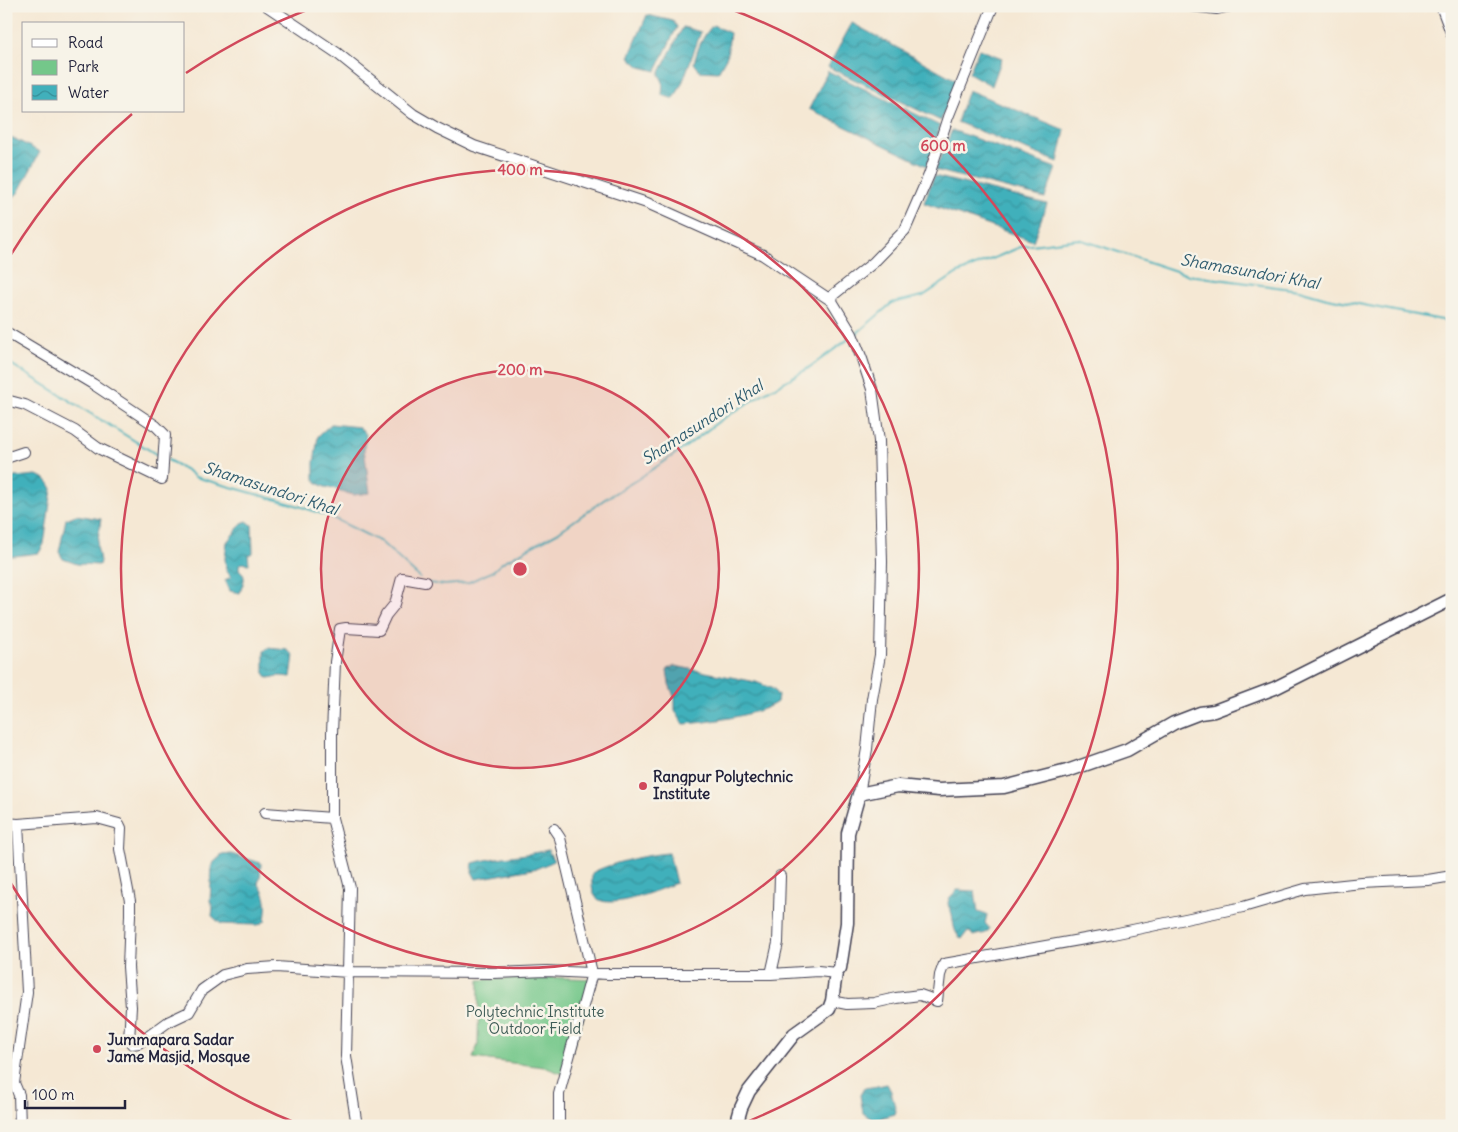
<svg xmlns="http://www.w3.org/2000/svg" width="1458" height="1132" font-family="Delius,sans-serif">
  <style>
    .park { fill: #74c78a; stroke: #4b7462 }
    .water { fill: url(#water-waves); stroke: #32697b }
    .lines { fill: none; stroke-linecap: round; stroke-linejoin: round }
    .stream { stroke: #41b0bb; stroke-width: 2 }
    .minor-casing { stroke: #424052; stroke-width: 12 }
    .major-casing { stroke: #424052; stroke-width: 15 }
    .minor { stroke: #fff; stroke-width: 10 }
    .major { stroke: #fff; stroke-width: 12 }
    .ring { fill: none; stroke: #d1495b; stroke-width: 2.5 }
    .poi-dot { fill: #d1495b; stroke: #f7f3e8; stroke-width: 2 }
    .labels { text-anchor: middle; stroke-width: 5; stroke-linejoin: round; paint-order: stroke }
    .poi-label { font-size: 15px; font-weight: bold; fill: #22223b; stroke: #f7f3e8; text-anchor: start }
    .park-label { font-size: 15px; fill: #3f5c57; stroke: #f7f3e8 }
    .water-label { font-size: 16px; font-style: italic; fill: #2e5b6e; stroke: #f7f3e8 }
    .centre { fill: #d1495b; stroke: #f7f3e8; stroke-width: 2.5 }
    .ring-label { font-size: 15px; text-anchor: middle; font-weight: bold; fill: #d1495b; stroke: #f7f3e8; stroke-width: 5; stroke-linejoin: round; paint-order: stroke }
  </style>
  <defs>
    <pattern id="water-waves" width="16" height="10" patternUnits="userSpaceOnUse" patternTransform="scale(1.25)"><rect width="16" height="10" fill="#41b0bb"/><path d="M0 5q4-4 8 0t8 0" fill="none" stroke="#368f99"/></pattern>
  </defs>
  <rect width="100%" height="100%" fill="#f7f3e8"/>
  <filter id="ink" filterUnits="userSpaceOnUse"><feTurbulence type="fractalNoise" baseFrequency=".02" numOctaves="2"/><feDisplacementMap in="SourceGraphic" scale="10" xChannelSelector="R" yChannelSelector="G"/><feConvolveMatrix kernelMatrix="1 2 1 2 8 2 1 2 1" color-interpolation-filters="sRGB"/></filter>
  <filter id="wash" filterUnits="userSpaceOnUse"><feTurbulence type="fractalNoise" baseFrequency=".0096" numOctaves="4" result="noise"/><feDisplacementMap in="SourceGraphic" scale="20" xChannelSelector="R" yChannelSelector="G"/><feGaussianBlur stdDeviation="1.12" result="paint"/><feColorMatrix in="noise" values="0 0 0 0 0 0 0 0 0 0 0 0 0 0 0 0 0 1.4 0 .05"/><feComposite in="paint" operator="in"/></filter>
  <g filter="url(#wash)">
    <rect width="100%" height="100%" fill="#f5e8d4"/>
    <path class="park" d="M541 977 597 979 563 1074 544 1067 473 1058 478 1045 479 980Z"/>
    <path class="water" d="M647 15 673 21 677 27 656 71 640 67 629 57Z
      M852 23 956 80 941 121 828 67Z
      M713 25 730 33 727 56 718 72 700 71 694 63C698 47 702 37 713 25Z
      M683 27 701 32 683 81 674 99 662 95 663 82 659 74Z
      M979 49 1002 58 992 86 969 73Z
      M828 71 940 126 927 166 809 109Z
      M968 90 1065 130 1058 162 957 122Z
      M952 130 1056 168 1045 198 935 170Z
      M6 137 17 140 40 152 18 193 10 200 6 198Z
      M934 176 1047 204 1033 241 924 203Z
      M331 424 359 427 366 434 364 448 370 493 354 495 340 492 334 488 325 487 317 483 314 478V463L318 436Z
      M36 475C45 477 48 481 52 489L44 544 39 553 6 557V478Z
      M76 515 101 519 97 545 100 561 99 565 77 564 63 559 59 552 66 519Z
      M247 521 252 525 253 553 248 555 249 564 241 563 239 565V569C248 578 243 582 240 593L230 591 225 580 231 577 226 570 225 558 227 542 242 523Z
      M268 648 287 650 294 655 291 677 280 676 268 678 264 673V651Z
      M675 666 756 682 773 689 778 696 777 702C759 715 706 723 683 724L675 710V699L669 684 667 671 669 668Z
      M548 850 554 861 538 868 516 872 476 879 472 872 473 863C498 856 523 856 548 850Z
      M669 853 676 883C661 889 605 913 595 896 591 890 592 880 592 873 609 863 650 854 669 853Z
      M231 854 261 863 260 878 258 883C268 897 267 905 265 921L258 925 221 924 212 916 213 907 210 901 212 864 222 855Z
      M957 890 975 891 978 912 987 915 985 923 990 929 986 933 973 936 970 932 966 933 962 939C953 933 954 924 952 914 951 909 946 906 949 899 950 896 955 893 957 890Z
      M887 1084 891 1091 896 1111 895 1114 873 1120 863 1113 860 1095 864 1088C872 1087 879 1086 887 1084Z"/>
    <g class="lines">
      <path class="stream" d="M856 334 892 303 923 296 956 274 1023 246 1079 239 1188 275 1299 290 1327 298 1452 322
        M6 361 159 456
        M168 460 188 471 195 477 299 506 331 517 381 542 420 578
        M428 583 445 585 467 583 493 571 503 562 557 533 605 499 638 479 684 448 718 422 759 396 807 369 850 338"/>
    </g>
  </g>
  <g filter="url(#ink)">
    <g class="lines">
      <defs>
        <path id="minor" d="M267 6 337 53 413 114 437 128 474 146 647 203 763 255 832 301 852 334 862 359 872 389 879 441 882 562 880 655 872 699 867 749 859 794
          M1190 6 1217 9 1231 6
          M1441 6 1452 35
          M832 301 833 295 873 263 905 230 929 175 948 117 993 6
          M6 332 93 384 156 426 165 435 162 479 98 448 75 431 25 405 6 400
          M6 458 24 452
          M265 813 332 818
          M6 823 18 824 97 818 119 824 121 828 120 849 130 901V915L128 967 131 1007 129 1040 132 1044 139 1043 168 1022 189 1012 202 990 223 975 247 969 276 967 348 972 492 973 547 971 608 974H771L818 971 836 973
          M18 824 27 992 14 1083 19 1095 20 1126
          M554 829 560 838 592 973 559 1094V1126
          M771 974 778 943 780 876
          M832 1001 847 1004 874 1003 896 998 920 995 937 1001 940 975 944 964 1113 934 1243 907 1305 889 1362 883 1428 880 1452 876
          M357 1126 346 1056 350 888 332 818V733L335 662 340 629 346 628 379 630 386 615 395 604 402 578 425 582"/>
        <path id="major" d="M736 1126 741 1108 749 1091 794 1034 829 1009 832 1001 836 973 840 968 847 923 848 833 859 794 898 786 939 790 1004 787 1067 771 1127 750 1174 723 1200 713 1214 711 1275 688 1452 599"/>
      </defs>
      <use href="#minor" class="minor-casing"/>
      <use href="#major" class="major-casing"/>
      <use href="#minor" class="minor"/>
      <use href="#major" class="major"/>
    </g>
  </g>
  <circle cx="520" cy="569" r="199" fill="#d1495b" fill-opacity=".12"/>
  <g class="ring">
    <circle cx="520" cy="569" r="199"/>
    <circle cx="520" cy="569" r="399"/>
    <path d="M301 1125A598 598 0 0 1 7 877M7 261A598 598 0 0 1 132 114M186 73A598 598 0 0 1 315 7M725 7A598 598 0 0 1 739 1125"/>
  </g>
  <g class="poi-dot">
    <circle cx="643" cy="786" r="5"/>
    <circle cx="97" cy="1049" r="5"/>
  </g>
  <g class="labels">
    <g class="poi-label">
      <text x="653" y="782">Rangpur Polytechnic<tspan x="653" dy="17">Institute</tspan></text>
      <text x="107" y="1045">Jummapara Sadar<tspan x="107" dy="17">Jame Masjid, Mosque</tspan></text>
    </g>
    <g class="park-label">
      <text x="535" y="1017">Polytechnic Institute<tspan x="535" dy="17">Outdoor Field</tspan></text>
    </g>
    <g class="water-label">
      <text transform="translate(1250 271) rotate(10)" y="6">Shamasundori Khal</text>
      <text transform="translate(702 422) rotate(-33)" y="6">Shamasundori Khal</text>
      <text transform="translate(271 488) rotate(18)" y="6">Shamasundori Khal</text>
    </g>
  </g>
  <circle cx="520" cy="569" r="8" class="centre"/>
  <g class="ring-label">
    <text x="943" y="151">600 m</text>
    <text x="520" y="175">400 m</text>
    <text x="520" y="375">200 m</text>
  </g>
  <rect width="1458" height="1132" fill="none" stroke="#f7f3e8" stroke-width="25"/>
  <rect x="22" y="22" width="162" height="90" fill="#f7f3e8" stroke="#a29fa3"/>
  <rect x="32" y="39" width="25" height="8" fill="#ffffff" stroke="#a29fa3"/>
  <text x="68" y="48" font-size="15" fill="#22223b">Road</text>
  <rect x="32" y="60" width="25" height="15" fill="#74c78a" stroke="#a29fa3"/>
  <text x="68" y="72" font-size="15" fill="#22223b">Park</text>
  <rect x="32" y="85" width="25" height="15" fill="url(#water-waves)" stroke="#a29fa3"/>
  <text x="68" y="98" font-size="15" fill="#22223b">Water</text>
  <path d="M25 1100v8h100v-8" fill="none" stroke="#22223b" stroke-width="2.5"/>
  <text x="32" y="1100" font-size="15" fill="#22223b" stroke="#f7f3e8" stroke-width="4" paint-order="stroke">100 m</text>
</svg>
